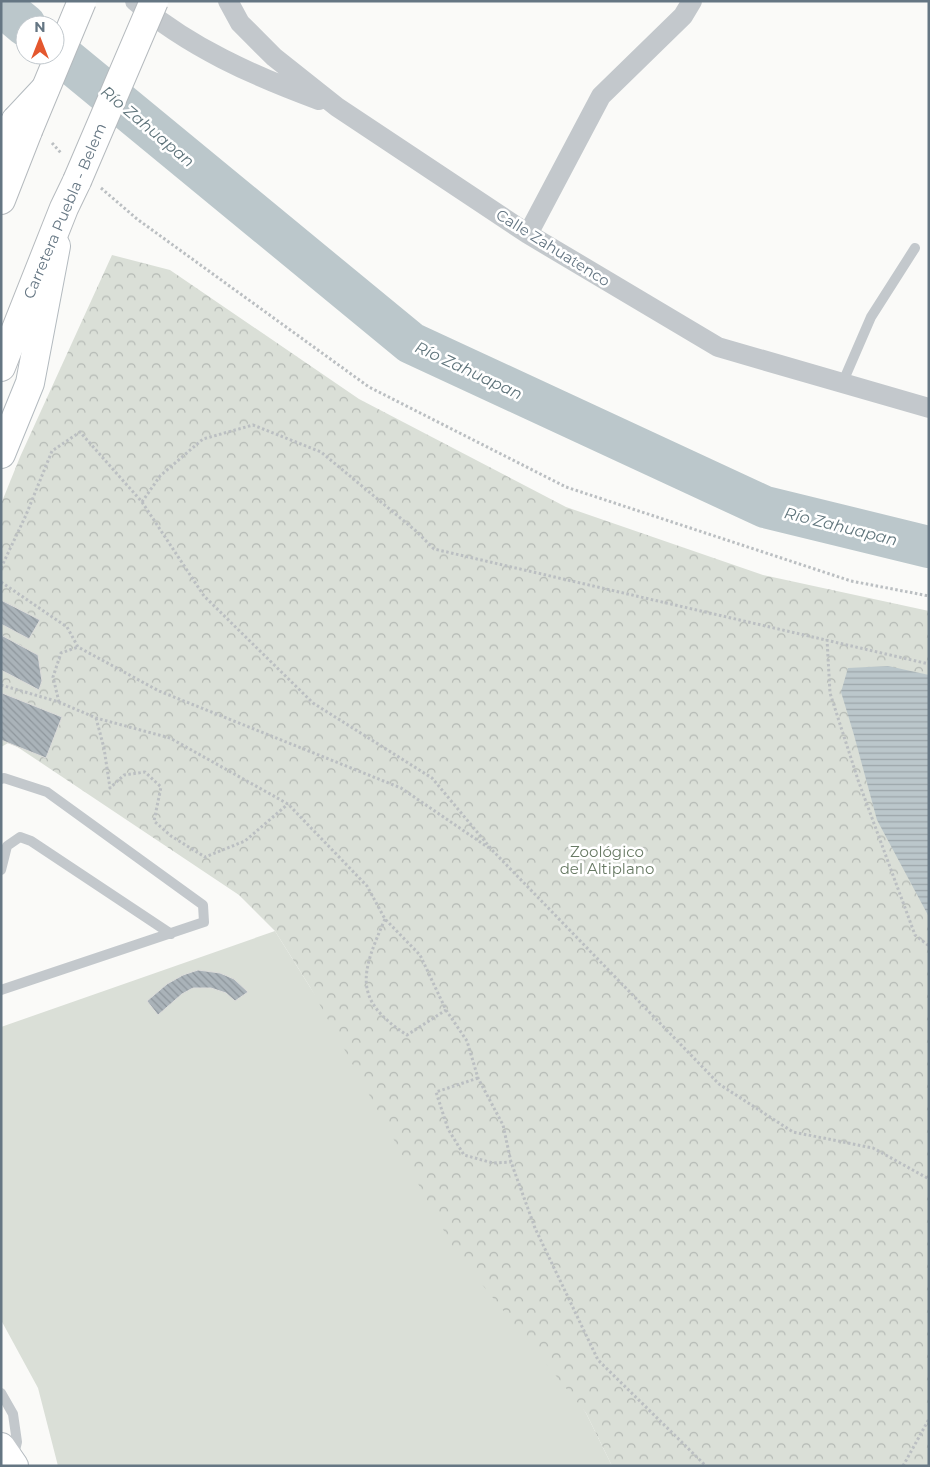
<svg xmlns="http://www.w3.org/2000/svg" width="930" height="1467" font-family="Montserrat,sans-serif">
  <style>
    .grass { fill: #dadfd7 }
    .park { fill: url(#park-crowns) }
    .water { fill: url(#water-rules) }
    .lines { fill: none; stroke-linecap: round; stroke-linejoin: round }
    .river { stroke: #bbc7cb; stroke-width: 42 }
    .building { fill: url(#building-back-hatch); stroke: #dcdcda }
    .secondary-casing { stroke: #b3babf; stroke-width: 30 }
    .primary-casing { stroke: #b5babe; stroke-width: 30 }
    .path { stroke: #bbbfc2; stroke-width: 3; stroke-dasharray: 2.5 2.5; stroke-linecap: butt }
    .lane { stroke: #c3c8cc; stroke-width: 10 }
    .street { stroke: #c3c8cc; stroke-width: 20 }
    .secondary { stroke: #fff; stroke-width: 28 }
    .primary { stroke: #fff; stroke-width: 28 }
    .secondary-bridge-casing { stroke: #b3babf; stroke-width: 30; stroke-linecap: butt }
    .primary-bridge-casing { stroke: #b5babe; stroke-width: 30; stroke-linecap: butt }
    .secondary-bridge { stroke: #fff; stroke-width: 28 }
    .primary-bridge { stroke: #fff; stroke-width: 28 }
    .labels { text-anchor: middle; stroke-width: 5; stroke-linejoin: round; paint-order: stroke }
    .street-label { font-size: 15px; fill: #657683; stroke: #fff }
    .park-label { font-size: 15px; fill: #687a64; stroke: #fff }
    .water-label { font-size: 16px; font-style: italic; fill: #60757c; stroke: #fff }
  </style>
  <defs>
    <pattern id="park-crowns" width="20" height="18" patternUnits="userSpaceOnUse" patternTransform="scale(1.25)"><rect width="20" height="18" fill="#dadfd7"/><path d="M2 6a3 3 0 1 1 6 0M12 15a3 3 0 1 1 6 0" fill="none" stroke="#b4b9b4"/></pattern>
    <pattern id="water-rules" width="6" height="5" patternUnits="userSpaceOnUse" patternTransform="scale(1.25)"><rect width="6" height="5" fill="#bbc7cb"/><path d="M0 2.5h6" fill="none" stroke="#9ca6aa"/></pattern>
    <pattern id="building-back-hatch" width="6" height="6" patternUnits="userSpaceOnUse" patternTransform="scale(1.25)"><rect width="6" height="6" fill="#aab3b9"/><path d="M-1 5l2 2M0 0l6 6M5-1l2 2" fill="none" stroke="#8e969c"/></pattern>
  </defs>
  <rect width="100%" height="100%" fill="#fafaf8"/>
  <path class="grass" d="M275 931 310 987 586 1413 612 1466H58L38 1388 1 1320V1027Z"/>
  <path class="park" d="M112 255 170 270 359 399 566 507 763 575 929 611V1466H612L586 1413 455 1251 310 987 275 931 239 895 10 742 1 747V504L20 457Z"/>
  <path class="water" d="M888 666 929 675V917L877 820 854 735 841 692 848 668Z"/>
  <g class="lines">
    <path class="river" d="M1 5 25 25
      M55 50 411 343 765 507 929 547"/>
  </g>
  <path class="building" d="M1 600 40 620 29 639 1 624Z
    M1 635 38 655 42 681 39 690 1 670Z
    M2 693 62 717 46 758 1 740Z
    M198 970 220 973 234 979 248 992 235 1001 226 993 211 988H193L182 994 158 1015 147 1001 167 984 183 975Z"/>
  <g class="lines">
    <defs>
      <path id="secondary" d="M1 149 16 120
        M1 454 30 383 56 246
        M1 1447 14 1466"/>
      <path id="primary" d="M1 200 28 131
        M1 367 64 208 77 181"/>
    </defs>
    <use href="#secondary" class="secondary-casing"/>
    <use href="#primary" class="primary-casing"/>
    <path class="path" d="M52 143 61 153
      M101 188 137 219 369 387 566 487 851 581 929 596
      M142 502 204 596 313 703 432 778 493 851 719 1084 793 1132 873 1148 929 1179
      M1 568 26 515 52 451 80 432 142 502 160 476 203 439 253 425 321 452 416 531 434 549 929 664
      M1 582 67 627 78 647 159 691 401 788 489 848
      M827 639 830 693 858 780 915 935 929 946
      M1 685 59 702 96 718 170 738 288 804 367 886 385 919 420 955 446 1010 467 1041 478 1078 503 1125 511 1162 535 1228 598 1360 706 1466
      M59 702 53 677 61 653 78 647
      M96 718 104 748 110 788 124 775 145 772 161 787 154 821 171 836 205 857 245 841 288 804
      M385 919C362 972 351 999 407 1035L446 1010
      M478 1078 436 1092 448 1129 464 1155 493 1163 511 1162
      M903 1466 929 1419"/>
    <path class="lane" d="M842 384 871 317 915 248
      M1 779 4 778 47 792 203 905 204 922 1 990
      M1 870 7 846 20 837 31 841 171 934
      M1 1393 13 1414 17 1442 13 1458"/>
    <path class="street" d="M135 1C188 47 254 76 319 100
      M228 1 240 23 274 57 337 107 528 234 718 347 929 408
      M528 234 601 96 683 16 692 1"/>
    <use href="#secondary" class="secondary"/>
    <use href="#primary" class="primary"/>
    <defs>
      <path id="secondary-bridge" d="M16 120 45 89"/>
      <path id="primary-bridge" d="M28 131 82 1
        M77 181 154 1"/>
    </defs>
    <use href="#secondary-bridge" class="secondary-bridge-casing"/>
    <use href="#primary-bridge" class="primary-bridge-casing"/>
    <use href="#secondary-bridge" class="secondary-bridge"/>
    <use href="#primary-bridge" class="primary-bridge"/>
  </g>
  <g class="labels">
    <g class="street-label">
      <text transform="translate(65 211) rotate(-67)" y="5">Carretera Puebla - Belem</text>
      <text transform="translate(553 248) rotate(32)" y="5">Calle Zahuatenco</text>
    </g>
    <g class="park-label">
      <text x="607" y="857">Zoológico<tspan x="607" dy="17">del Altiplano</tspan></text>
    </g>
    <g class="water-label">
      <text transform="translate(148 126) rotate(40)" y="6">Río Zahuapan</text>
      <text transform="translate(469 370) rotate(25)" y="6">Río Zahuapan</text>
      <text transform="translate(841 526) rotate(14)" y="6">Río Zahuapan</text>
    </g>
  </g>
  <rect width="930" height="1467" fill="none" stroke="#657683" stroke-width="5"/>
  <g transform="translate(40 40)"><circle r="24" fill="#ffffff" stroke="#c1c8cd"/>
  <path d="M0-4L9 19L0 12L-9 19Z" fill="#e4572e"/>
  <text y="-8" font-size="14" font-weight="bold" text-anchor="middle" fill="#657683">N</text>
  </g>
</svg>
